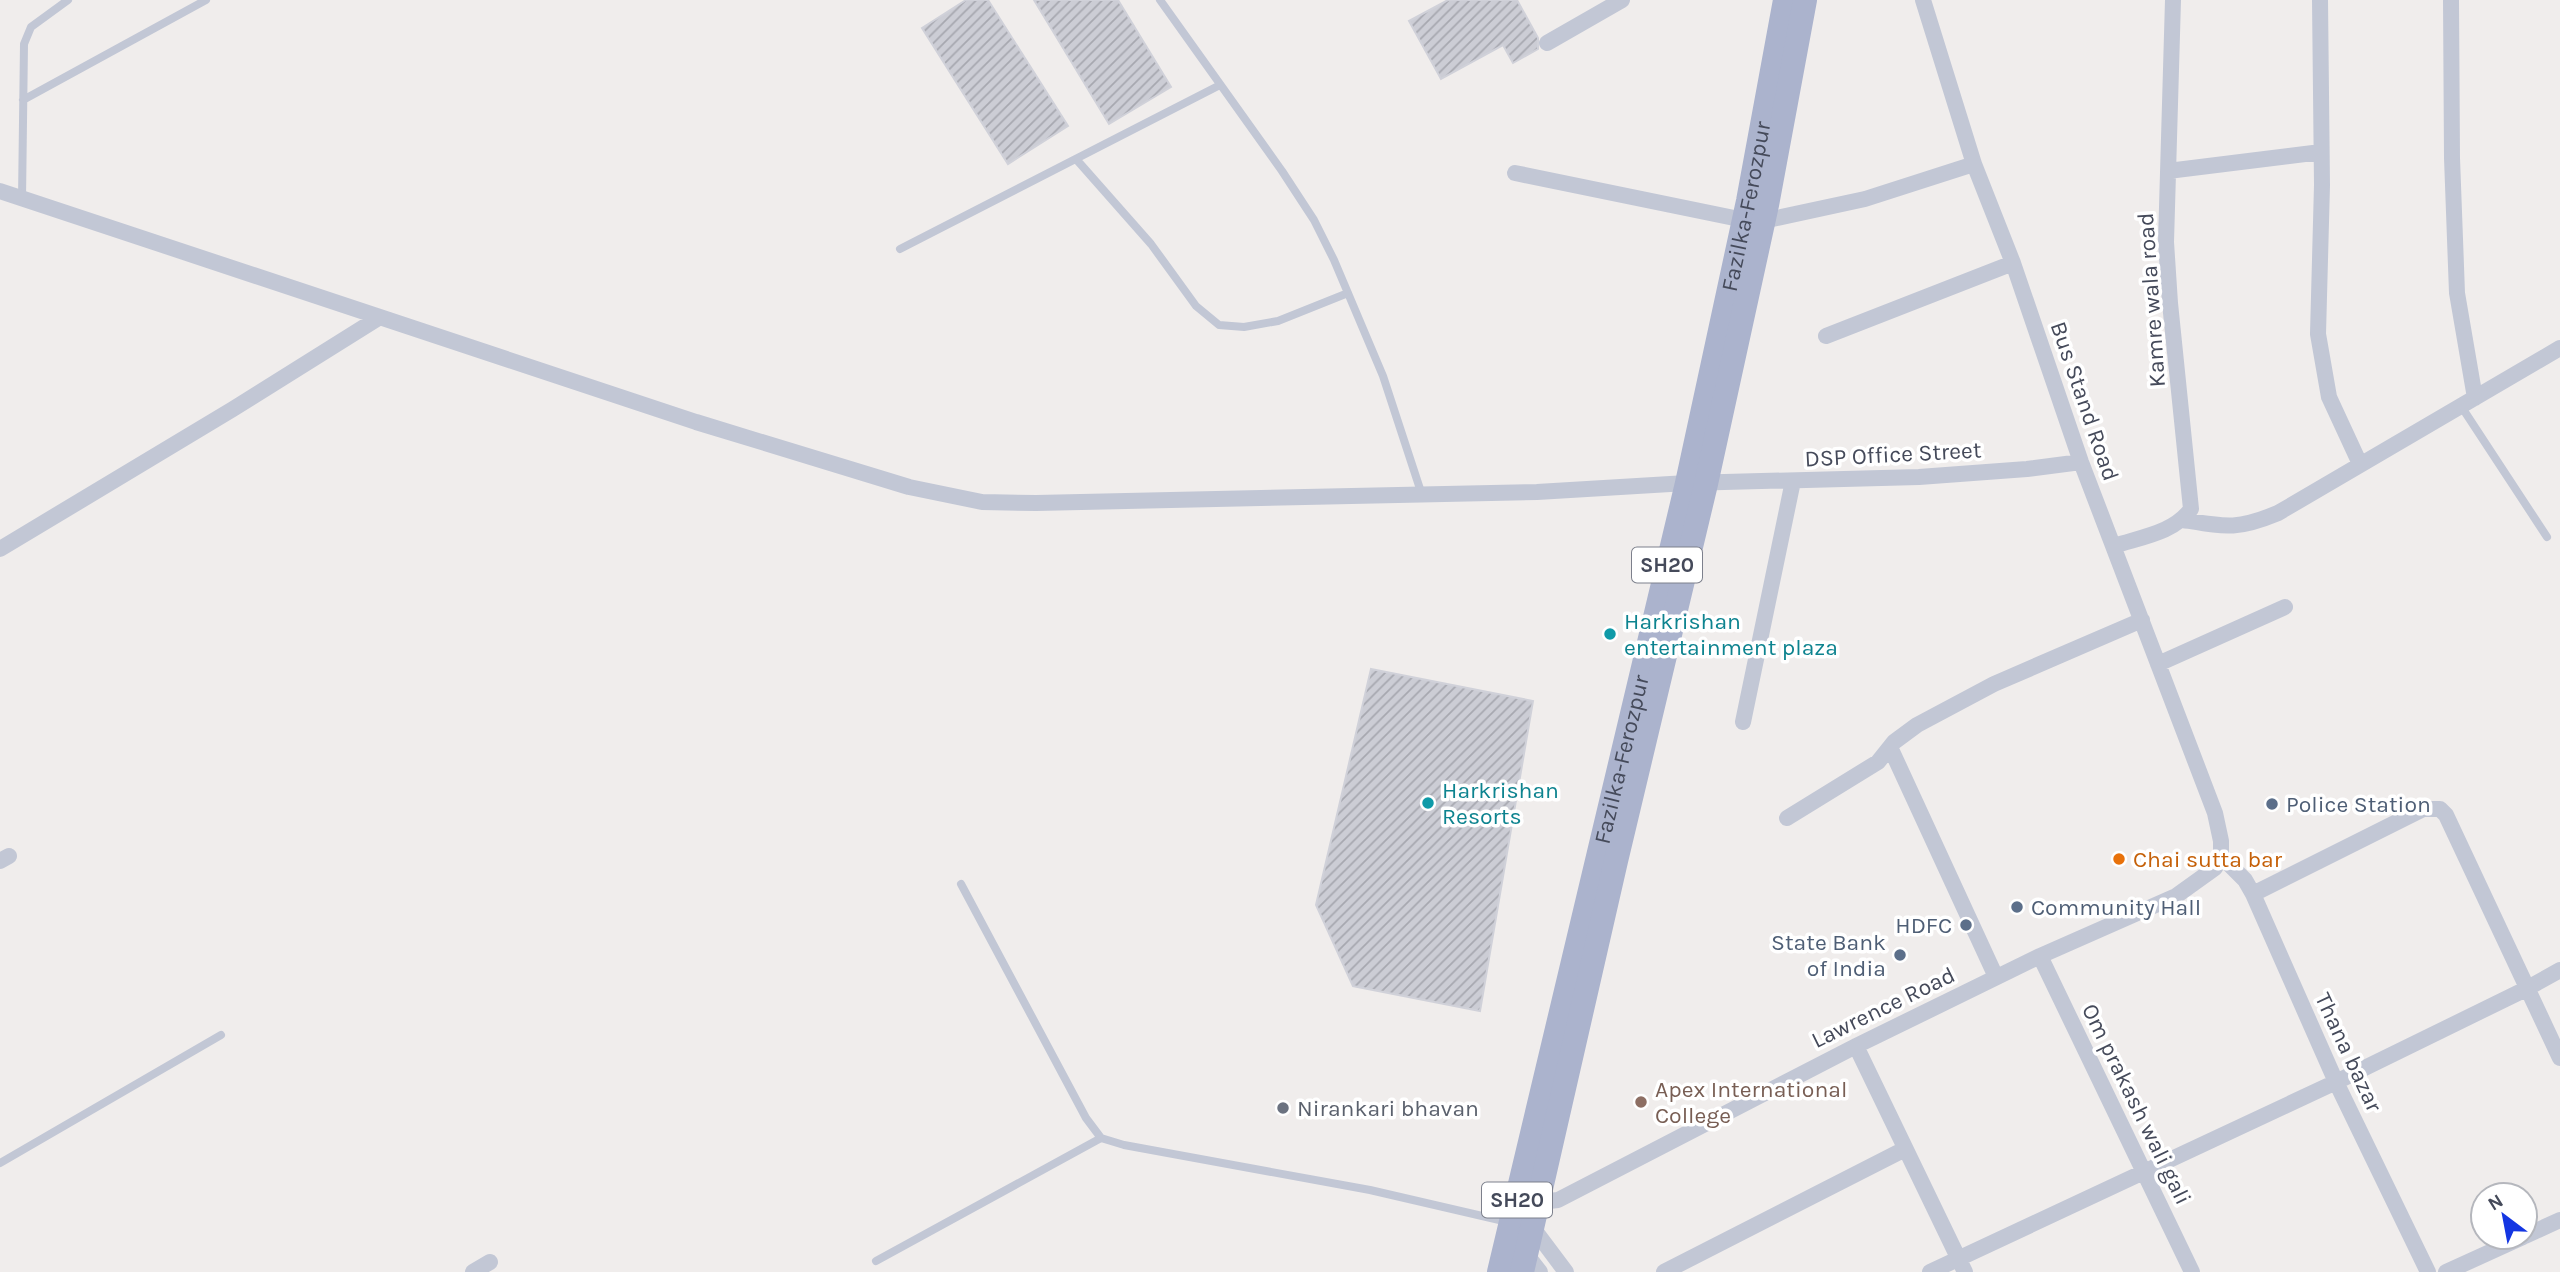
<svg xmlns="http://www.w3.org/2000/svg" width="2560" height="1272" font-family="Karla,sans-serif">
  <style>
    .building { fill: url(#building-hatch); stroke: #d0d1d9; stroke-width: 2 }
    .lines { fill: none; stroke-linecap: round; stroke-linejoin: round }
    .lane { stroke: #c2c7d5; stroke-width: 8 }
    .street { stroke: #c2c7d5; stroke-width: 16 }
    .primary { stroke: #abb3cd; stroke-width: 24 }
    .culture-dot { fill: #0f9aa8; stroke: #fff; stroke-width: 2.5 }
    .service-dot { fill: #5c6f8a; stroke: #fff; stroke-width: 2.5 }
    .food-dot { fill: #e8710a; stroke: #fff; stroke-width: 2.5 }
    .education-dot { fill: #8d6e63; stroke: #fff; stroke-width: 2.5 }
    .worship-dot { fill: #6b7280; stroke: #fff; stroke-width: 2.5 }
    .labels { text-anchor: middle; stroke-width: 7; stroke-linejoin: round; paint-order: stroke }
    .shield { fill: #fff; stroke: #7d808c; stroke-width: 2 }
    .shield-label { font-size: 21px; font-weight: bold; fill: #454a5a }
    .street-label { font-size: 23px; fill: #454a5a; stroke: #fff }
    .culture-label { font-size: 23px; fill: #0d838f; stroke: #fff; text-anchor: start }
    .service-label { font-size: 23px; fill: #4e5e75; stroke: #fff; text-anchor: start }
    .food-label { font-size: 23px; fill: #c56008; stroke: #fff; text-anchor: start }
    .education-label { font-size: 23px; fill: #785e54; stroke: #fff; text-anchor: start }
    .worship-label { font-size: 23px; fill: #5b616d; stroke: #fff; text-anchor: start }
  </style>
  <defs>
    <pattern id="building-hatch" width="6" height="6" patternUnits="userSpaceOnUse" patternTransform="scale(1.75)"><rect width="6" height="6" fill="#cccdd5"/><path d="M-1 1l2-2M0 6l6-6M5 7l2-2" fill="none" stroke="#a7a8b0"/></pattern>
  </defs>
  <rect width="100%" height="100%" fill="#f0edec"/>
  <path class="building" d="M966 0H988L1068 126 1008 164 922 28Z
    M1034 0H1118L1171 87 1109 124Z
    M1448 0H1517L1538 38V49L1513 63 1503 45 1441 79 1409 21Z
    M1371 669 1533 701 1480 1011 1353 986 1316 905Z"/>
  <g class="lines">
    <path class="lane" d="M1160 0 1282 171 1314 220 1334 260 1383 376 1422 495
      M23 100 206 0
      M1076 159 1151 244 1196 306 1219 325 1244 327 1278 321 1348 293
      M22 199 24 44 31 27 68 0
      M900 249 1220 85
      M2461 406 2547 537
      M961 884 1086 1118 1101 1138 1124 1145 1370 1190 1508 1222
      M0 1163 221 1035
      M876 1261 1101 1138"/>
    <path class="street" d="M2320 0 2322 185 2318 334 2329 397 2360 464
      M2451 0 2452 158 2457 293 2475 398
      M1547 43 1622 0
      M2168 171 2321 152
      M1515 173 1744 220
      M0 191 696 422 909 487 982 502 1036 503 1537 492 1687 483 1919 477 2027 469 2081 462
      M1763 221 1865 199 1974 164
      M1826 336 2013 263
      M2183 520C2226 527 2237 530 2278 513L2560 348
      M2114 546C2141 537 2174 533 2191 509L2170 303 2166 242 2173 0
      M0 549 233 409 380 317
      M2158 664 2285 607
      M1743 722 1793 481
      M1890 747 1996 977
      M1787 818 1878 762 1894 742 1917 725 1994 684 2142 620
      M2221 856 2245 880 2253 894 2336 1082 2428 1272
      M0 861 9 856
      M2253 894 2423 809H2440L2446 815 2560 1058
      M2040 956 2192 1272
      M1856 1046 1965 1272
      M1533 1197 1549 1201 1558 1200 1856 1046 2040 956 2176 896 2215 868 2221 856V841L2215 813 2081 462 2013 263 1974 164 1923 0
      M1530 1224 1566 1272
      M2525 1236 2560 1220
      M1522 1249 1540 1272
      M473 1272 490 1262
      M1664 1272 1905 1149
      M1930 1272 2336 1082 2526 989 2560 970
      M2446 1272 2523 1237"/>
    <g class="primary">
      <path id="s1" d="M1499 1272 1687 483 1748 201 1785 0"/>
      <path d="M1522 1272 1616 861 1706 484 1767 205 1805 0"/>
    </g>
  </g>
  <g class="culture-dot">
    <circle cx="1610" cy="634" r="7"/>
    <circle cx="1428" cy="803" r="7"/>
  </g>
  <g class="service-dot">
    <circle cx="2272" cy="804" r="7"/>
    <circle cx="2017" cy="907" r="7"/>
    <circle cx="1966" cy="925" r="7"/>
    <circle cx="1900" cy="955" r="7"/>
  </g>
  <circle class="food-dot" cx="2119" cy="859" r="7"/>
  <circle class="education-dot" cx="1641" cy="1102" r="7"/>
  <circle class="worship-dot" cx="1283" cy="1108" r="7"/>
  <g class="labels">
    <g class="shield">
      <rect x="1632" y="547.5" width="70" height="35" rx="5"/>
      <rect x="1482" y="1182.5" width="70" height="35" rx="5"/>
    </g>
    <g class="shield-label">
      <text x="1667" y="572">SH20</text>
      <text x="1517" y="1207">SH20</text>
    </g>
    <g class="street-label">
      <text dy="8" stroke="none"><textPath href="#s1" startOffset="1094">Fazilka-Ferozpur</textPath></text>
      <text transform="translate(2151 300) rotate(-94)" y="8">Kamre wala road</text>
      <text transform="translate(2085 401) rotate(71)" y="8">Bus Stand Road</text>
      <text transform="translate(1893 454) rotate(-3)" y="8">DSP Office Street</text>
      <text dy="8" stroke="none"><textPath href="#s1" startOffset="527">Fazilka-Ferozpur</textPath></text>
      <text transform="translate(1883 1007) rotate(-26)" y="8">Lawrence Road</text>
      <text transform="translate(2349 1052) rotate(65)" y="8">Thana bazar</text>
      <text transform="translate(2137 1104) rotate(64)" y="8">Om prakash wali gali</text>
    </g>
    <g class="culture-label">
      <text x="1624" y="629">Harkrishan<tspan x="1624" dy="26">entertainment plaza</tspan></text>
      <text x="1442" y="798">Harkrishan<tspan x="1442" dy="26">Resorts</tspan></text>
    </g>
    <g class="service-label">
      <text x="2286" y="812">Police Station</text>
      <text x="2031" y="915">Community Hall</text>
      <text x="1952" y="933" text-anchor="end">HDFC</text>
      <text x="1886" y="950" text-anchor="end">State Bank<tspan x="1886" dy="26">of India</tspan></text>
    </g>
    <g class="food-label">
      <text x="2133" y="867">Chai sutta bar</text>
    </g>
    <g class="education-label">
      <text x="1655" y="1097">Apex International<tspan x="1655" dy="26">College</tspan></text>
    </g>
    <g class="worship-label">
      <text x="1297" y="1116">Nirankari bhavan</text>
    </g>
  </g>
  <g transform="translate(2504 1216) rotate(328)"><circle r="33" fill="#ffffff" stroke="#b5b7bd" stroke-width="2"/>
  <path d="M0-5L12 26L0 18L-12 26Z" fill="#1436e2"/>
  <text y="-10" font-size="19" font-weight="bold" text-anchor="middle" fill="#454a5a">N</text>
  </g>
</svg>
